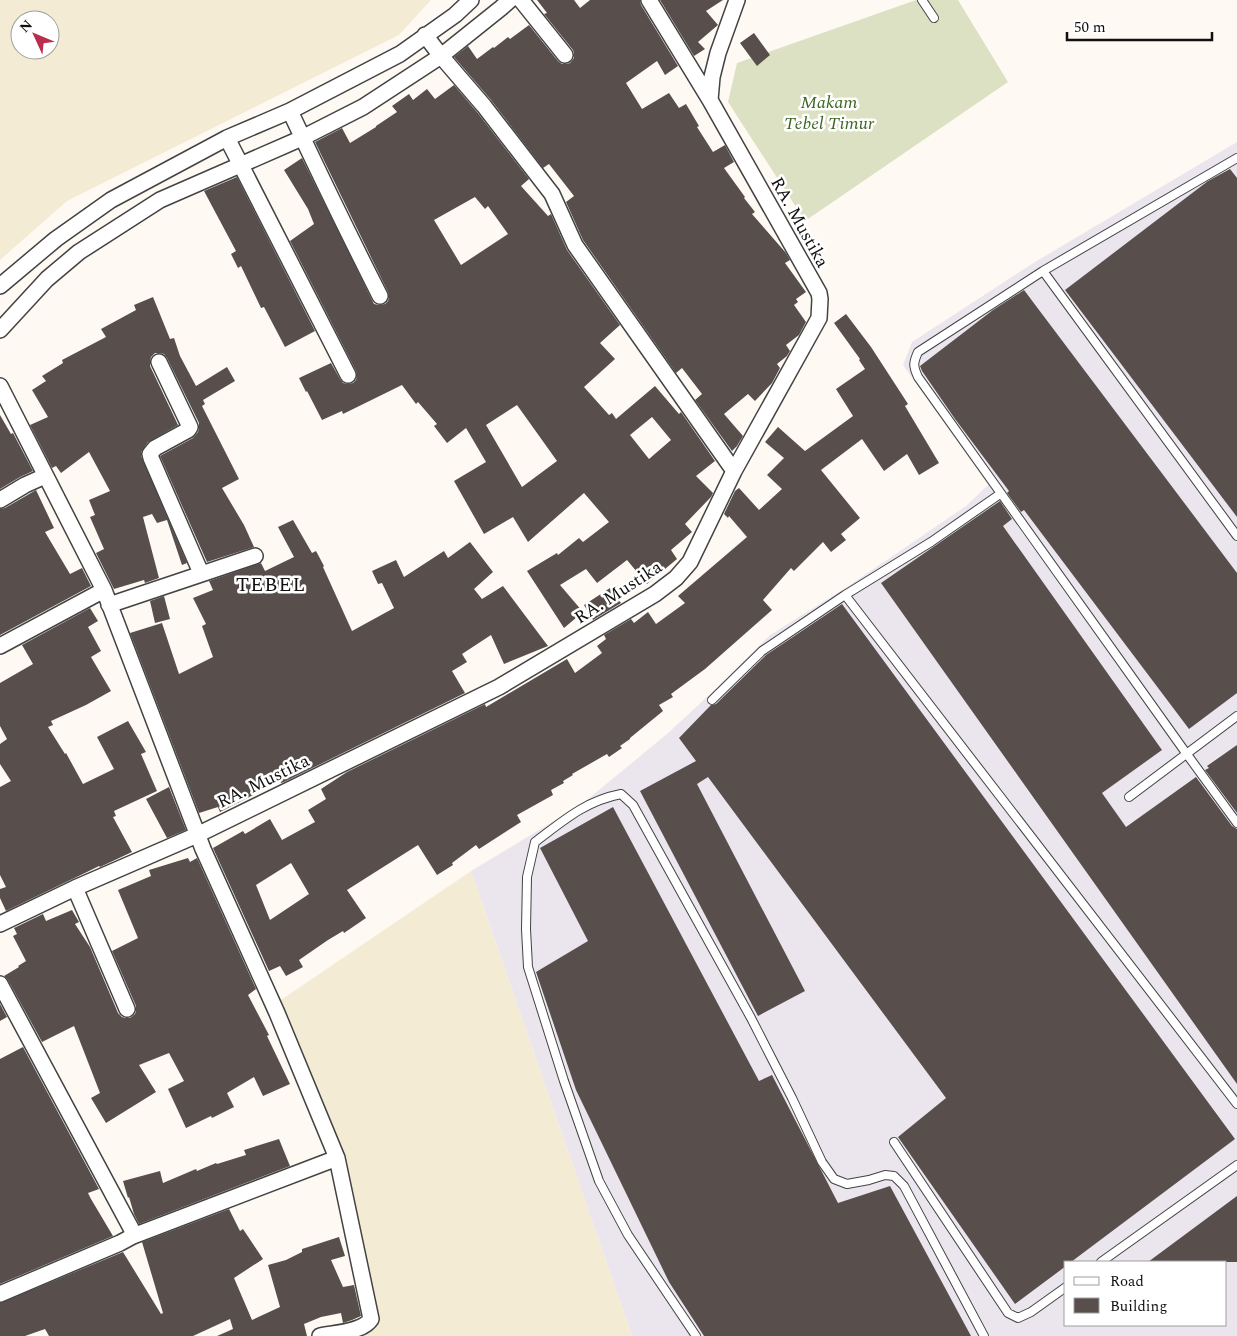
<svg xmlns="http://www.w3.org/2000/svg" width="1237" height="1336" font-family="Spectral,serif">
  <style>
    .industrial { fill: #ebe5ee; fill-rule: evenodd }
    .farmland { fill: #f4ebd4; fill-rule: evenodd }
    .cemetery { fill: #dde1c4 }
    .building { fill: #584f4d; fill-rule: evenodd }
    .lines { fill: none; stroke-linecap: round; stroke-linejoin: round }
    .service-casing { stroke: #434343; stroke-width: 10 }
    .minor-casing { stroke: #434343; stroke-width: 18 }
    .service { stroke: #fff; stroke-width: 8 }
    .minor { stroke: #fff; stroke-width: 15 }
    .labels { text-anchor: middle; stroke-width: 5; stroke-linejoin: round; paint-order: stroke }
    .park-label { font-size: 18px; font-style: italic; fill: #3d6622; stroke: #fff }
    .street-label { font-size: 18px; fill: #101010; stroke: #fff }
    .quarter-label { font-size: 20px; letter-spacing: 1px; fill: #101010; stroke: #fff }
  </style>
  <rect width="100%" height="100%" fill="#fefaf3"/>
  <path class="industrial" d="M1237 142V1336H632L471 871 582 804 667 734 708 696 770 635 850 585 966 506 988 485 903 365 912 342 1035 262ZM1066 1262H1226V1325H1066Z"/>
  <path class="farmland" d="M0 0H431L399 35 67 201 0 260ZM20 20H50V50H20Z
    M471 871 632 1336H333L368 1328 335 1154 272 1006Z"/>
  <path class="cemetery" d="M916 0H958L1008 82 805 221 728 102 737 63Z"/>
  <path class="building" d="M537 0H574L580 8 590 0H640L641 5 678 66 665 75 657 61 626 83 642 109 669 93 679 108 686 104 699 126 697 127 713 152 725 145 734 162 724 168 745 197 744 198 755 212 752 214 786 253 790 260 785 263 806 292 796 299 798 302 794 305 806 322 799 335 786 345 790 351 787 356 777 364 780 368 772 383 755 401 748 394 724 414 743 436 737 446 732 451 695 400 702 394 682 368 676 373 583 240 566 202 574 196 549 164 543 168 491 100 454 57 468 46 477 59 493 47 494 48 508 37 510 39 529 25 558 61 562 64H567L570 63 574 58V53L573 50 544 14 547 13Z
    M660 0H723L706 11 718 25 698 42 705 49 694 56Z
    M754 33 770 55 757 66 740 43Z
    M454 85 477 112 529 179 521 186 548 216 551 214 567 250 620 325 600 343 615 359 584 387 609 415 612 413 616 419 655 386 679 414 681 412 715 461 696 476 713 493 711 497 685 524 692 532 671 550 677 559 647 584 627 560 597 583 586 569 560 585 583 612 564 628 527 571 557 553 558 555 579 538 583 542 609 522 584 493 528 542 513 517 484 534 454 481 486 462 466 428 447 443 434 426 437 424 418 402 416 404 402 385 343 414 342 411 322 420 307 391 306 392 299 378 331 363 340 379 343 383 348 384 353 383 356 380 357 375 356 371 290 241 314 224 308 209 284 170 302 158 372 300 374 304 379 305 385 304 388 301 389 297 388 292 315 142 342 128 350 143 376 127V126L397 112 392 106 409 94 413 100 427 89 435 99ZM475 197 485 209 488 206 508 234 461 265 434 220ZM517 405 557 461 522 487 486 425ZM652 417 671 440 649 459 630 435Z
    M1230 169 1237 178V517L1065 290 1208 181Z
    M237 177 315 331 285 347 264 307 261 308 241 266 238 268 231 254 236 251 204 191Z
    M1024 290 1237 573V693L1189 729 1024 510 1021 512 1007 493 1009 491 955 419 922 371 920 366 993 310Z
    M153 297 170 339 174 338 180 356 196 386 227 367 235 381 203 400 205 404 202 406 239 479 222 488 244 525 254 547 207 562 160 456 193 438 198 432 199 427V423L167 358 164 354 160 353H155L151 357 150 361V366L178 425 148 442 141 452V456L187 563 182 565 167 520 157 523 152 514 143 517 159 578 145 583 144 580 114 589 96 553 104 549 90 517 95 515 89 500 110 491 89 452 61 473 56 466 52 468 30 425 48 417 32 390 46 381 42 376 63 363 62 360 106 337 101 329 136 310 134 305Z
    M846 314 871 347 908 404 905 406 939 463 919 475 907 454 884 471 862 439 821 470 860 518 841 534 846 540 831 552 823 542 794 571 791 568 763 600 772 610 705 669 671 694 673 697 659 705 663 711 630 738V739L620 746 622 748 609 757 607 754 572 774 573 775 563 781 564 783 551 790 553 795 517 815 521 822 479 849 476 845 452 863 453 865 437 875 418 845 347 890 366 918 344 933 343 931 328 940 299 960 303 967 286 976 280 966 269 971 213 848 243 831 245 834 270 819 282 840 315 822 308 810 326 799 321 789 347 772 485 704 486 707 567 659 575 673 602 653 597 646 606 639 604 635 631 619 634 623 648 612 656 624 685 603 678 596 747 537 729 516 728 518 724 514 735 491 739 488 759 510 782 489 767 475 784 458 765 442 778 427 805 451 853 416 836 389 865 369 859 360 860 359 834 323ZM291 863 309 894 270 920 256 885Z
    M0 415 11 434 13 433 33 471 20 477 0 489Z
    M36 490 54 528 45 532 70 574 82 568 91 586 0 635V509L5 508Z
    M1000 501 1012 519 1003 526 1162 750 1102 793 1126 827 1196 777 1232 826 1237 829V1084L881 583Z
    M293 520 312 553 316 551 324 566 323 567 352 631 394 608 382 583 378 584 372 571 396 560 404 577 444 551 448 558 470 542 493 572 474 589 482 599 503 586 548 646 504 664 491 635 462 654 467 662 452 671 465 693 284 782 281 783 280 781 220 812 218 807 199 813 130 633 162 623 179 674 213 657 202 626 206 624 193 598 213 590 209 581 261 563 265 571 294 557 278 527Z
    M610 588 621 603 593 620 584 605Z
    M164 596 170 619 155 623 150 601Z
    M842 604 1235 1139 1071 1262H1066V1266L1015 1304 898 1137 946 1098 708 777 697 784 805 991 758 1016 640 791 696 761 679 738 711 705 716 704 766 655Z
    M90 608 98 621 88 627 101 651 91 657 111 691 86 705 51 721 53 725 48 727 65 754 66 753 83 784 114 769 97 737 128 721 146 752 141 754 157 791 114 811 116 816 113 817 132 852 100 867 99 866 87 872 6 911 0 898V889L6 887 0 875V787L11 781 0 764V744L7 739 0 726V683L33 664 22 645Z
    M1237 745V813L1205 770 1209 768 1207 766Z
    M169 787 186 830 167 838 146 799Z
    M613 807 759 1081 772 1075 838 1203 890 1186 971 1336H704L669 1282 576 1090 536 972 588 941 540 848Z
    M188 858 190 862 197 858 256 989 248 995 269 1035 267 1036 290 1084 263 1096 254 1077 227 1093 234 1107 212 1118 211 1116 186 1128 168 1089 184 1081 169 1053 139 1065 156 1092 106 1123 91 1098 100 1093 74 1026 42 1042 8 980 4 976 19 967 18 966 26 961 13 936 17 934 14 928 43 914 46 921 72 910 79 922 75 924 90 947 118 1013 122 1017 125 1018H130L135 1014 136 1011V1006L112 951 138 938 118 890 151 876 149 870Z
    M0 1004 7 1017 0 1021Z
    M23 1047 99 1189 88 1193 91 1199 113 1236 0 1284V1059Z
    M279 1139 290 1166 139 1224 134 1214 129 1197 128 1198 123 1181 160 1171 163 1183 196 1169 197 1171 216 1163 217 1164 246 1155 244 1150Z
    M1237 1196V1262H1148Z
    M229 1209 240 1231 243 1229 263 1259 234 1278 252 1320 280 1307 268 1265 286 1260 302 1252V1249L339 1237 345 1256 331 1260 343 1287 354 1285 361 1316 352 1320 343 1323 341 1313 321 1317 304 1324 307 1336H217L233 1329 230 1319 193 1336H49L45 1329 25 1336H0V1303L123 1252 161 1314 163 1313 142 1242Z"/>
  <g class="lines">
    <defs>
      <path id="service" d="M922 0 934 18
        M1237 158 1043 271 918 352C913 363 913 366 918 377L1186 753 1237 823
        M1043 271 1237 536
        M845 595 1237 1104
        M712 700 762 651 845 595 931 542 1000 494
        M1129 797 1237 716
        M894 1142 1008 1313 1018 1318 1031 1312 1066 1287
        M1101 1262 1237 1165
        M696 1336 628 1235 599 1181 564 1081 528 967 526 929 527 877 535 842C563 821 585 801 621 794L633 805 751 1018 792 1098 822 1162 834 1179 847 1184 869 1180 885 1175 894 1176 904 1186 984 1336"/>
      <path id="minor" d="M521 0 565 55
        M649 0 710 100
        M425 35 441 56 484 106 552 194 575 245 734 471
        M290 111C319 173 349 235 380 296
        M227 138 348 375
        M0 286 56 239 111 200 227 138 290 111 400 54 455 15 471 0
        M0 330 47 279 79 252 160 200 302 138 363 107 441 56 501 8 510 0
        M159 362 190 427 188 430 155 448 150 454 151 458 201 573
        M0 386 104 590 203 849 277 1013 337 1158 371 1319C363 1332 334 1333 320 1336
        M0 500 25 485 45 476
        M109 605 255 556
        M0 646 104 590
        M75 888 127 1009
        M0 924 75 888 197 835 499 687 655 594 676 578 690 562 734 471 819 318 820 299 819 293 710 100 712 77 718 53 737 0
        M0 984 132 1230 133 1236 120 1243 0 1294
        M133 1236 337 1158"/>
    </defs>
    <use href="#service" class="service-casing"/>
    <use href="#minor" class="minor-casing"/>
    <use href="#service" class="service"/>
    <use href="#minor" class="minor"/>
  </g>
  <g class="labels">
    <g class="park-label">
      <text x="829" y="108">Makam<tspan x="829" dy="21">Tebel Timur</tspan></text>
    </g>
    <g class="street-label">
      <text transform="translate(800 222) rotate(61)" y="6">RA. Mustika</text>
      <text transform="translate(618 592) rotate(-33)" y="6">RA. Mustika</text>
      <text transform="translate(263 781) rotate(-26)" y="6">RA. Mustika</text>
    </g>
    <g class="quarter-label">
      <text x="271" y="591">TEBEL</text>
    </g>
  </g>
  <rect x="1064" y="1261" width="162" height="65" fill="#ffffff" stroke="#9f9f9f"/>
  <rect x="1074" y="1277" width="25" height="8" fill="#ffffff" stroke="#9f9f9f"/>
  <text x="1110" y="1286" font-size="15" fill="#101010">Road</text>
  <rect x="1074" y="1298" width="25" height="15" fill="#584f4d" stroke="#9f9f9f"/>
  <text x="1110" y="1311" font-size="15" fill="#101010">Building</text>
  <g transform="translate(35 35) rotate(314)"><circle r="24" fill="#ffffff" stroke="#9f9f9f"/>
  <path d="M0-4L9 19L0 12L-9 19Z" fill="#bb2d4f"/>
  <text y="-8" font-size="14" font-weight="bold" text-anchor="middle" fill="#101010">N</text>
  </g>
  <path d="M1067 32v8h145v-8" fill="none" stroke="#101010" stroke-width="2.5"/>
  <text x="1074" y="32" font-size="15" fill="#101010" stroke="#ffffff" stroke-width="4" paint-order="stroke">50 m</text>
</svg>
